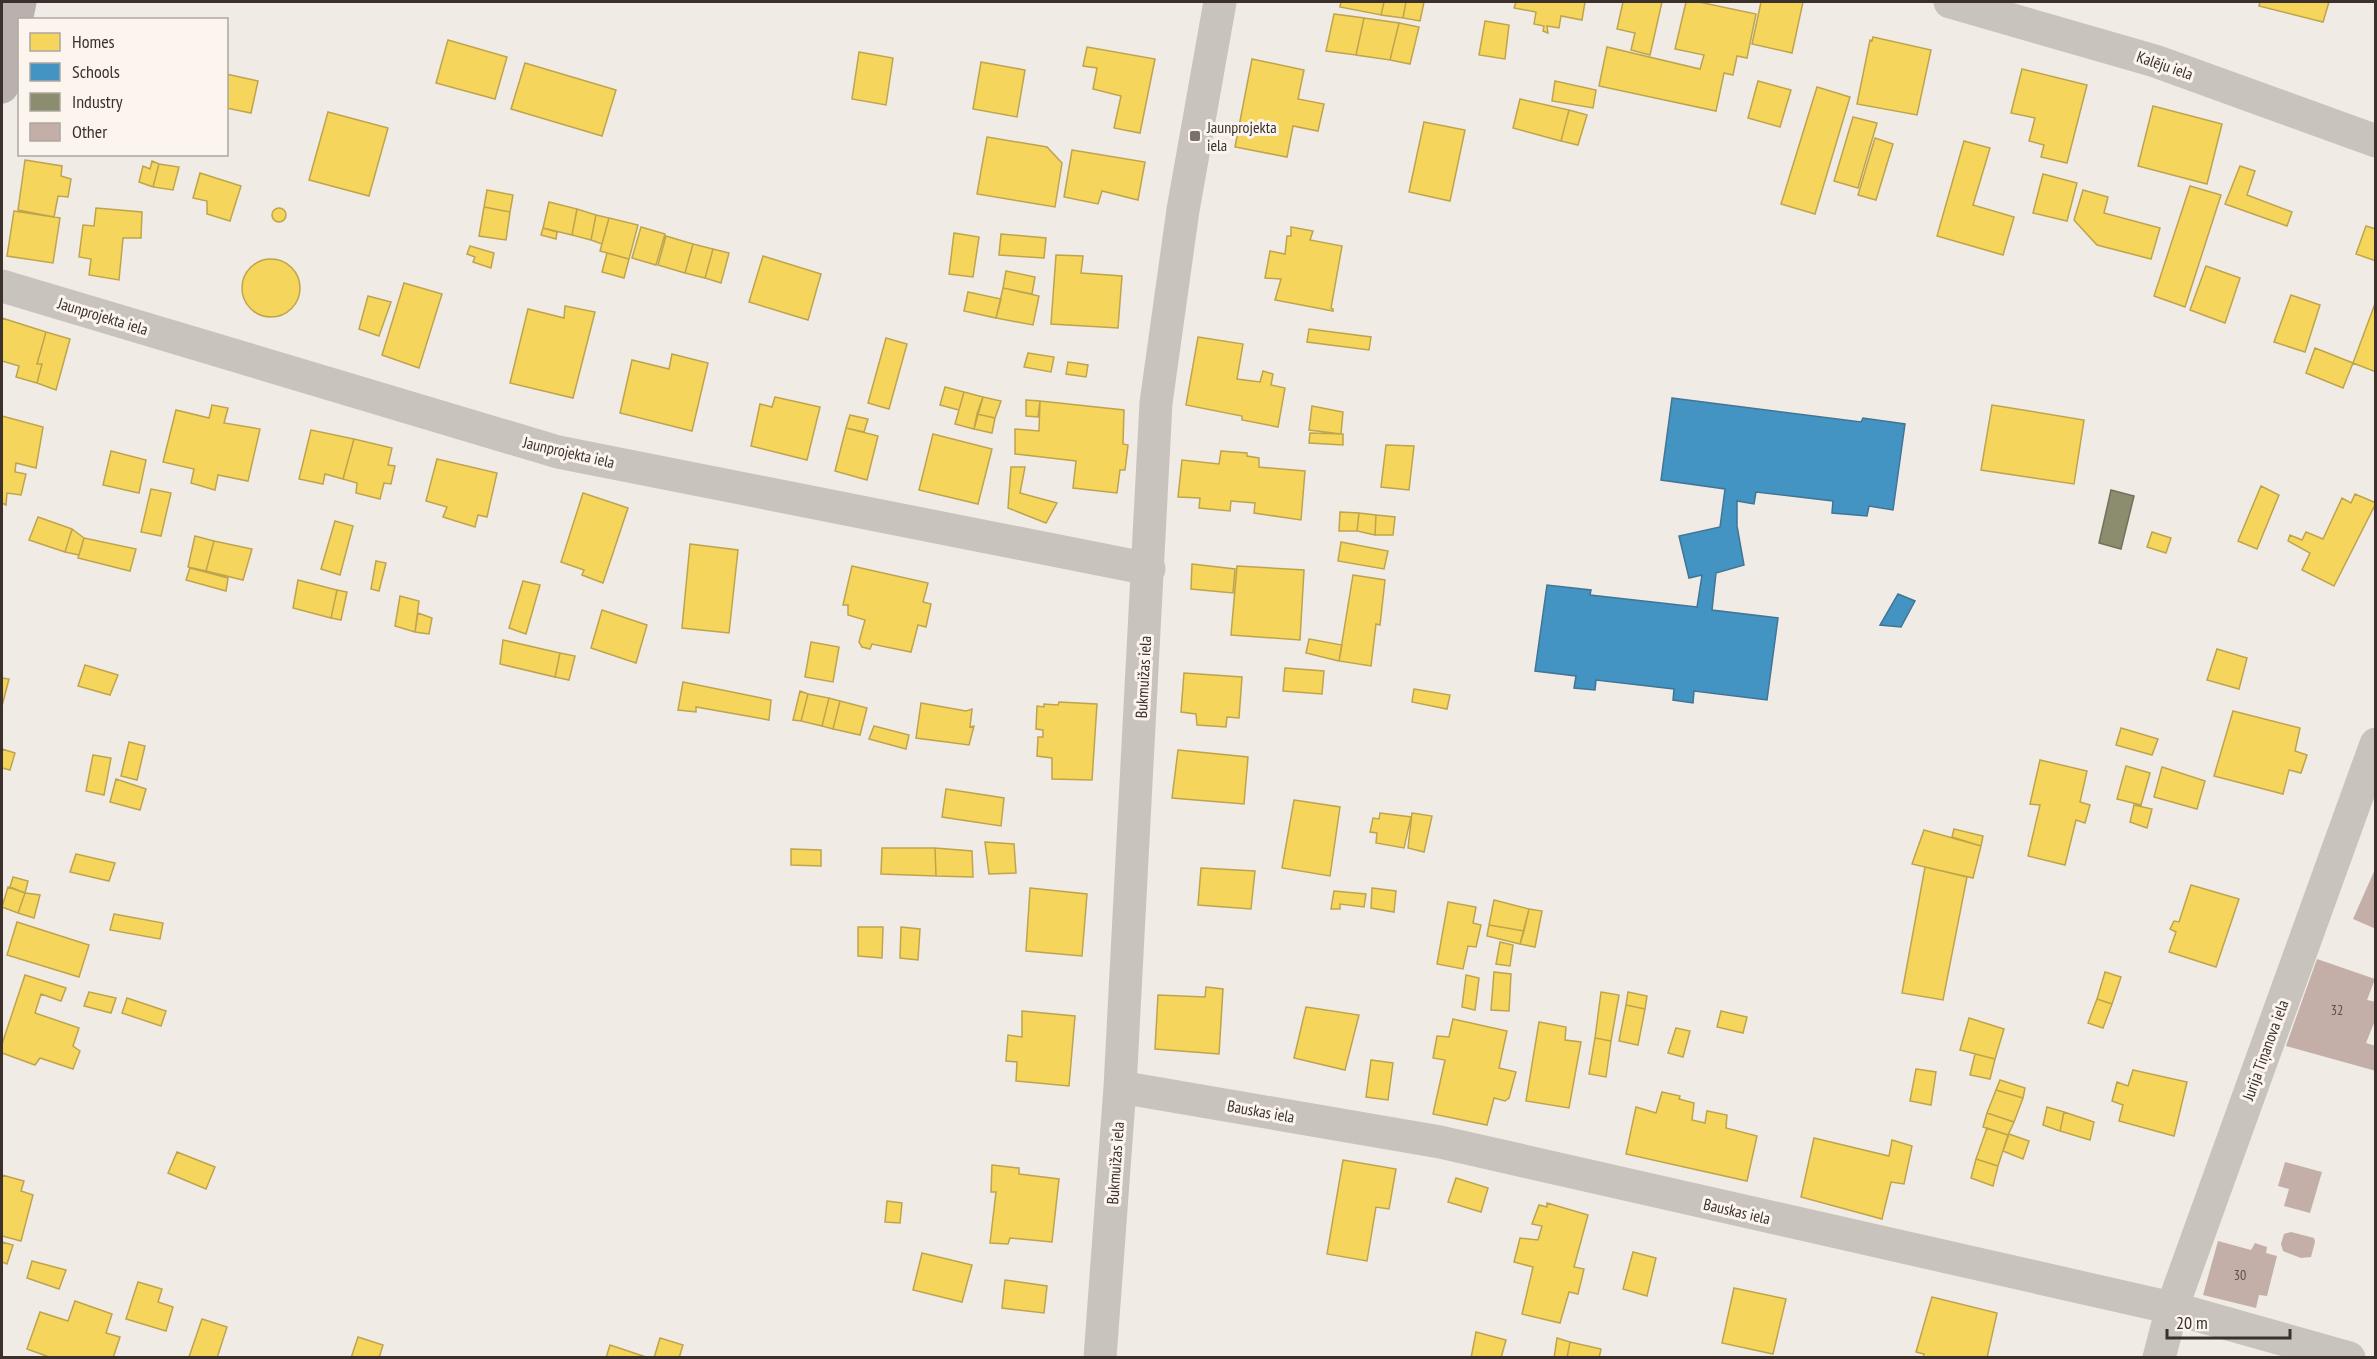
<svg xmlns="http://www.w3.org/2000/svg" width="2377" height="1359" font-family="'PT Sans Narrow',sans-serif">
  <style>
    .homes { fill: #f6d55c; stroke: #bea44d; stroke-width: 1.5 }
    .schools { fill: #4393c3; stroke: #417595; stroke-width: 1.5 }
    .industry { fill: #8c8c6e; stroke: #74705a; stroke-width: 1.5 }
    .building { fill: #c3afa7 }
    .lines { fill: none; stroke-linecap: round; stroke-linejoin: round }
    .minor { stroke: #c9c3be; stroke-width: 33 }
    .primary { stroke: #b8b1ad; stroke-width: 33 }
    .poi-dot { fill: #7a716c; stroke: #fbf5ee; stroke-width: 2 }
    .labels { text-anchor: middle; stroke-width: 6; stroke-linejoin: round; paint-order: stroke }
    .number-label { font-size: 14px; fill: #5d504a }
    .street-label { font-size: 16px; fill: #3b302b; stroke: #fbf5ee }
    .poi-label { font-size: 16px; fill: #3b302b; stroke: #fbf5ee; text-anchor: start }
  </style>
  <rect width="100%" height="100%" fill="#f0ebe5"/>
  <path class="homes" d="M1341 2H1384L1381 15 1340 7Z
    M1384 2H1406L1403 18 1381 15Z
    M1406 2H1424L1420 21 1403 18Z
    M1516 2H1585L1582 20 1561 16 1559 28 1547 26 1548 33 1543 31 1544 26 1534 24 1536 12 1514 8Z
    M1623 2H1662L1650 55 1631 50 1635 33 1617 29Z
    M1686 2H1699L1756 14 1747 58 1737 56 1733 75 1724 73 1716 111 1599 86 1607 47 1700 69 1704 55 1675 49Z
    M1761 2H1803L1792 53 1752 44Z
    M2260 2H2329L2323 22 2259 6Z
    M1334 14 1364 18 1356 55 1326 51Z
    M1364 18 1399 23 1390 60 1356 55Z
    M1485 21 1509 25 1505 59 1479 55Z
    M1399 23 1419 27 1410 64 1390 60Z
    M1873 37 1931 50 1917 115 1857 104 1870 40 1872 41Z
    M448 40 507 57 495 99 436 83Z
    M1087 47 1155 59 1140 133 1114 128 1121 96 1093 89 1097 68 1083 66Z
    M859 52 893 58 886 105 852 99Z
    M1252 59 1304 70 1298 99 1324 104 1318 131 1293 126 1287 157 1235 147Z
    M981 62 1025 70 1017 117 973 109Z
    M525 63 616 90 602 136 511 109Z
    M2022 69 2087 85 2067 163 2041 157 2044 145 2029 141 2035 118 2011 113Z
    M226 74 258 81 251 113 226 108Z
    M1555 81 1596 90 1593 108 1552 101Z
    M1758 81 1791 90 1780 127 1748 118Z
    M1817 87 1850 97 1815 214 1781 204Z
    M1520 99 1569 110 1561 141 1513 128Z
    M2153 106 2222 124 2207 184 2138 166Z
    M1569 110 1587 115 1578 145 1561 141Z
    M328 112 388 128 369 196 309 180Z
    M1853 117 1877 123 1858 188 1834 181Z
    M1424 122 1465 130 1450 201 1409 192Z
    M987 137 1047 147 1062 163 1055 207 977 194Z
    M1875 138 1893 144 1876 200 1858 195Z
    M1964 141 1990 148 1973 205 2014 217 2003 255 1937 236Z
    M1072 150 1145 162 1138 200 1102 191 1098 204 1064 197Z
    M25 160 62 166 61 176 71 179 68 197 58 196 54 217 18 210Z
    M152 161 159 164 153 187 139 182 143 166 150 169Z
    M159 164 179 167 173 190 153 187Z
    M2240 166 2255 171 2247 195 2292 212 2287 226 2225 204Z
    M200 173 241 186 230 221 207 214V201L193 198Z
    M2043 174 2077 183 2067 221 2033 213Z
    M2190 186 2221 195 2185 307 2154 296Z
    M487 190 513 195 510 212 484 207Z
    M2083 190 2108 197 2104 213 2160 228 2151 259 2097 245 2074 220Z
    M549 202 577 209 572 235 543 228Z
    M484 207 510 212 506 240 479 236Z
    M96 208 142 212 141 238H123L119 280 89 275 91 259 79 257 83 225 94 226Z
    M272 215a7 7 0 1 1 14 0a7 7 0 1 1-14 0Z
    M577 209 596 215 591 240 572 235Z
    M14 211 60 218 53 263 7 256Z
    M596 215 609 218 602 244 591 240Z
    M609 218 638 225 629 259 600 251Z
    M2366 226 2376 229V261L2356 254Z
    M641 227 665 234 656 265 632 258Z
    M1291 227 1313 231 1310 240 1342 246 1331 308 1333 309V311L1275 300 1281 279 1265 278 1270 251 1285 254 1287 236H1291Z
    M543 228 557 232 556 239 541 235Z
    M954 233 979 237 973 277 949 274Z
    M1001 234 1046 238 1044 258 999 255Z
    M666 236 693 244 685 273 658 265Z
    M693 244 713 249 705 278 685 273Z
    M470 246 494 253 491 268 473 262 475 257 467 254Z
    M713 249 729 253 721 283 705 278Z
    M607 253 629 259 624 278 602 272Z
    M1056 255 1083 256 1081 273 1122 276 1118 328 1051 324Z
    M763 256 821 274 808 320 749 302Z
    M242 288a29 29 0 1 1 58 0a29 29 0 1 1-58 0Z
    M2206 266 2240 278 2225 323 2190 310Z
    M1006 271 1035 277 1032 294 1003 288Z
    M404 283 442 294 419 368 382 355Z
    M1003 288 1039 296 1033 325 996 318Z
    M968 292 1001 299 996 318 964 311Z
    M2291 295 2320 305 2305 352 2274 342Z
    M368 296 391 302 379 336 359 329Z
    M2376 301V372L2353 363Z
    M565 306 595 312 573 398 510 383 528 309 564 318Z
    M2 318 46 332 37 364H42L37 383 16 377 19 366 2 361Z
    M1309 329 1371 337 1369 350 1307 342Z
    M46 332 70 339 56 390 37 383 42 364H37Z
    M1198 337 1243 344 1237 379 1260 382 1263 371 1273 374 1271 385 1285 388 1278 427 1242 420V416L1186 405Z
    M886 338 907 344 889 409 868 403Z
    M2315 348 2353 363 2343 388 2306 373Z
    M1028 353 1054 357 1051 372 1024 367Z
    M672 354 708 363 692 431 620 413 632 360 669 369Z
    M1068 362 1088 365 1086 377 1066 374Z
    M945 387 964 392 959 410 940 405Z
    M964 392 983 397 974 429 955 424Z
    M775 397 820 407 807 460 751 446 760 404 772 407Z
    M983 397 1001 401 995 418 977 414Z
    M1026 400 1040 401 1038 417 1026 416Z
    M1040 401 1124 410 1123 444 1128 445 1125 470H1120L1117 493 1073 488 1076 461 1015 454V429L1039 431Z
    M212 405 228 408 224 423 260 429 248 481 218 475 215 490 191 483 194 469 163 462 176 410 209 418Z
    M1992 405 2084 420 2074 484 1981 470Z
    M1312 406 1343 412 1341 434 1309 430Z
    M977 414 995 418 992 433 974 429Z
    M850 415 868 419 864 432 846 428Z
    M2 416 43 427 36 468 16 463 15 472 26 474 21 495 7 493 6 505 2 503Z
    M846 428 878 436 867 480 835 471Z
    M311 430 354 439 343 479 325 474 323 484 299 479Z
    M1310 433 1343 434V445L1309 443Z
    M933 434 992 449 978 504 919 490Z
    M354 439 392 448 388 465 395 466 391 484 384 483 380 499 356 493 357 483 343 479Z
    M1386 445 1414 446 1409 490 1381 487Z
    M111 451 146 460 139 493 103 485Z
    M1221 451 1247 453V456L1259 458V467L1305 471 1301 520 1254 513 1255 503 1231 501 1230 511 1199 508 1200 498 1178 497 1182 460 1219 464Z
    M437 459 497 473 487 517 478 515 475 527 443 517 447 507 426 501Z
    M1011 467H1025L1020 493 1057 503 1046 523 1008 508Z
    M2261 486 2279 495 2257 549 2238 541Z
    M151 489 171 493 161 536 141 532Z
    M583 493 628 508 603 583 582 575 584 570 561 562Z
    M2355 494 2376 503 2334 586 2302 570 2310 553 2288 541 2290 535 2302 540 2306 532 2323 539 2342 498 2351 503Z
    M1340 512 1359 513 1357 531H1339Z
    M1359 513 1376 515 1375 535 1357 531Z
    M1376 515 1395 517 1393 535H1375Z
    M38 517 72 529 65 552 29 540Z
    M335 521 353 526 340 575 321 569Z
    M72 529 84 538 79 555 65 552Z
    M2152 532 2171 538 2166 553 2147 547Z
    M195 536 214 541 206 571 188 567Z
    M84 538 136 549 130 571 78 558Z
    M214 541 252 549 243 580 206 571Z
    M1341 542 1388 551 1384 569 1338 561Z
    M690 544 738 550 729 633 682 628Z
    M376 561 386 563 379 591 371 589Z
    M1192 564 1235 569 1233 593 1191 589Z
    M852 566 928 583 923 602 931 604 926 627 918 625 911 652 872 644 870 649 862 647 859 642 865 620 848 615V605H843Z
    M1237 566 1304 570 1300 640 1231 635Z
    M190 568 228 578 226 591 186 580Z
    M1353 575 1385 580 1380 625 1376 624 1371 666 1339 661Z
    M298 580 337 590 331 618 293 608Z
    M523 581 540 585 526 634 509 628Z
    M337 590 347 592 341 620 331 618Z
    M400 596 419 601 415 632 395 626Z
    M602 610 647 625 636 663 591 648Z
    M418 613 432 618 429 634 415 632Z
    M1309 639 1342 645 1339 661 1306 653Z
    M503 640 560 653 555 677 500 664Z
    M811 642 839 647 833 682 805 677Z
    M2217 649 2247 658 2239 689 2207 680Z
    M560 653 575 656 569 680 555 677Z
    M85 665 118 675 110 695 78 686Z
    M1285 668 1324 671 1322 694 1283 691Z
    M1184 673 1242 677 1239 718 1227 717 1226 727 1197 725 1196 714 1181 712Z
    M2 678 9 679 2 706Z
    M683 682 771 700 769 720 696 707V712L678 710Z
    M1414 689 1450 695 1447 709 1412 702Z
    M800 691 808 694 801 721 793 720Z
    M808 694 829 698 822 726 801 721Z
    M829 698 840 701 833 729 822 726Z
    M840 701 867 708 860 735 833 729Z
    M1059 702 1097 704 1092 780 1052 779V758L1037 756 1038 737H1043V730L1036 729 1037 706 1044 707V704L1058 705Z
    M921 703 966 711 972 709 970 727 974 726 969 745 916 738Z
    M2233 711 2300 728 2295 751 2307 755 2301 773 2289 770 2283 794 2214 776Z
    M874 726 909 735 906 749 869 739Z
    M2121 728 2158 739 2152 755 2116 745Z
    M129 742 145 746 137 780 121 776Z
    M2 749 15 753 10 770 2 768Z
    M1178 750 1248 757 1244 804 1172 798Z
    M93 755 111 758 104 795 86 791Z
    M2040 760 2087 771 2080 802 2090 805 2085 823 2076 820 2065 865 2028 856 2040 805 2030 804Z
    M2126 766 2150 773 2141 805 2117 799Z
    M2162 767 2205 781 2197 809 2154 797Z
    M116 779 146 789 140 810 110 802Z
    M946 789 1004 798 1001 826 942 817Z
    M1294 800 1340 807 1330 876 1282 868Z
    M2134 805 2152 809 2147 828 2130 822Z
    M1380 813 1411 817 1404 848 1376 843 1377 833 1370 832 1373 818 1379 819Z
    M1412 813 1432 816 1424 852 1408 848Z
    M1954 829 1983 836 1981 846 1952 837Z
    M1924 830 1981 846 1973 878 1912 864Z
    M985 842 1014 844 1016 873 989 874Z
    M882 848H935L936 876 881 874Z
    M935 848 972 851 973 877 936 876Z
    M791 849 821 850V866L791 865Z
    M76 854 115 863 109 881 70 872Z
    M1925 867 1967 877 1943 1000 1902 993Z
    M1201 868 1255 871 1251 909 1198 905Z
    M13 877 28 881 25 893 10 887Z
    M2191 885 2239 899 2216 967 2169 952 2176 932 2170 929 2174 921 2179 922Z
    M8 887 25 893 18 913 2 907Z
    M1030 888 1087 894 1082 956 1026 951Z
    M1372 888 1396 891 1394 912 1371 908Z
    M1334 891 1366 894 1364 907 1340 904V909H1331Z
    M25 893 40 895 34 918 18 913Z
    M1494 900 1529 909 1524 931 1489 925Z
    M1448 902 1476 907 1473 923 1481 925 1476 947 1468 946 1463 969 1437 964Z
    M1529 909 1542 911 1535 947 1520 944Z
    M114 914 163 923 160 939 110 930Z
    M17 922 89 945 79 977 7 955Z
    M1489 925 1524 931 1520 944 1487 936Z
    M858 927H883L882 958 858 956Z
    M901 927 920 929 918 960 900 958Z
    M1500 942 1513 945 1510 966 1496 964Z
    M1494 972 1511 974 1509 1011 1491 1010Z
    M2105 972 2121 977 2112 1004 2097 999Z
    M25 975 66 988 61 1001 41 994 35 1013 79 1028 73 1046 80 1051 73 1069 40 1058 35 1065 2 1053V1044Z
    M1466 975 1479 978 1475 1010 1462 1007Z
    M1206 987 1223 989 1219 1054 1155 1049 1158 995 1205 997Z
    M89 992 116 998 111 1013 84 1006Z
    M1601 992 1619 995 1611 1041 1595 1038Z
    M1628 992 1647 996 1645 1009 1626 1005Z
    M127 998 166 1011 161 1026 122 1013Z
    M2097 999 2112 1004 2103 1028 2088 1023Z
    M1626 1005 1645 1009 1638 1045 1619 1041Z
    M1306 1007 1359 1015 1345 1070 1294 1058Z
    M1022 1011 1075 1016 1069 1086 1016 1081 1017 1062 1006 1061 1008 1035 1022 1037Z
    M1721 1011 1747 1017 1743 1033 1717 1027Z
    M1969 1018 2004 1029 1995 1059 1960 1050Z
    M1453 1019 1507 1031 1499 1068 1516 1072 1509 1098 1505 1101 1494 1098 1487 1125 1433 1114 1445 1060 1433 1058 1437 1036 1449 1037Z
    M1539 1022 1566 1027 1565 1040 1581 1042 1569 1108 1526 1101Z
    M1676 1028 1690 1031 1683 1057 1668 1053Z
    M1595 1038 1611 1041 1606 1077 1589 1074Z
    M1975 1054 1995 1059 1990 1079 1970 1075Z
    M1371 1060 1393 1063 1388 1100 1366 1097Z
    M1916 1069 1936 1072 1931 1105 1910 1101Z
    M2133 1070 2187 1082 2174 1136 2119 1121 2123 1105 2112 1101 2117 1082 2128 1086Z
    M2000 1080 2025 1088 2023 1098 1996 1090Z
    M1996 1090 2023 1098 2014 1122 1987 1113Z
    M1662 1092 1680 1096 1679 1099 1694 1103 1692 1120 1705 1123 1707 1111 1727 1115 1726 1128 1757 1136 1747 1181 1626 1154 1636 1107 1656 1113Z
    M2047 1107 2064 1112 2060 1131 2043 1125Z
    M2064 1112 2094 1122 2090 1140 2060 1131Z
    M1987 1113 2014 1122 2008 1135 1983 1127Z
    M1987 1128 2008 1135 1998 1166 1976 1159Z
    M2009 1134 2029 1141 2023 1159 2003 1151Z
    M1814 1138 1889 1156 1892 1140 1912 1146 1904 1184 1891 1182 1882 1219 1801 1197Z
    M177 1152 215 1167 206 1189 168 1173Z
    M1976 1159 1998 1166 1993 1186 1971 1178Z
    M1343 1160 1396 1169 1389 1209 1376 1207 1367 1261 1327 1254Z
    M992 1165 1019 1168V1174L1059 1179 1052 1242 1010 1238 1008 1244 990 1243 996 1192H991Z
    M2 1175 24 1181 21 1191 33 1195 21 1241 2 1236Z
    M1456 1178 1488 1188 1481 1212 1448 1202Z
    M887 1201 902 1203 900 1223 885 1222Z
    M1547 1203 1588 1215 1574 1267 1584 1269 1578 1294 1569 1292 1560 1323 1522 1314 1533 1267 1514 1262 1520 1238 1538 1240 1542 1226 1532 1224 1539 1205 1547 1207Z
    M2 1242 13 1245 7 1264 2 1262Z
    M1633 1252 1656 1258 1647 1296 1623 1289Z
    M922 1253 972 1265 962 1302 913 1290Z
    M32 1261 66 1270 59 1289 27 1278Z
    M1005 1280 1047 1286 1044 1313 1002 1308Z
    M138 1282 162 1289 158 1302 173 1307 166 1331 126 1319Z
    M1734 1288 1786 1299 1773 1354 1722 1343Z
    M1932 1297 1997 1313 1987 1358H1923L1924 1354 1916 1352Z
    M75 1301 112 1314 106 1333 120 1337 113 1358H52L27 1349 40 1312 68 1321Z
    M202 1319 227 1327 217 1358 189 1357Z
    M1476 1332 1506 1340 1501 1358H1471Z
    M358 1337 383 1345 379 1358H351Z
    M660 1338 683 1345 679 1358H654Z
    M1557 1338 1570 1342 1567 1358H1554Z
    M1570 1342 1601 1349 1599 1358H1567Z
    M610 1345 649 1358H606Z"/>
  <path class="schools" d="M1672 398 1861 422 1863 418 1905 424 1893 510 1869 506 1867 516 1832 513 1833 501 1756 492 1754 504 1737 501V526L1744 565 1716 573 1712 610 1778 618 1767 700 1694 691 1693 703 1673 700 1674 689 1596 680 1595 690 1574 688 1576 676 1535 671 1547 585 1591 590 1590 595 1697 607 1702 575 1689 578 1679 536 1720 527 1725 489 1661 480Z
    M1898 594 1915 601 1901 627 1880 625Z"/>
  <path class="industry" d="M2111 490 2134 496 2121 549 2099 543Z"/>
  <path class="building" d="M2376 867V929L2353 919Z
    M2317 959 2375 979 2367 1000 2376 1002V1018L2366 1043 2376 1046V1071L2286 1046Z
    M2285 1162 2322 1172 2310 1213 2284 1206 2289 1189 2278 1186Z
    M2291 1232 2314 1238 2315 1242 2311 1257 2301 1258 2283 1251 2281 1244 2284 1234Z
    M2218 1241 2251 1250 2255 1243 2267 1247 2266 1253 2277 1256 2267 1296 2259 1295 2256 1308 2203 1295Z"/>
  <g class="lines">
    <path class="minor" d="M1950 2 2155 61 2376 141
      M2 286 558 452 1149 569
      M1120 1087 1440 1142 2172 1308 2349 1358
      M1100 1358 1120 1087 1156 403 1183 210 1220 2
      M2159 1358 2172 1308 2376 744"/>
    <path class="primary" d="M2 87 20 2"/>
  </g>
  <rect class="poi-dot" x="1189" y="130" width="12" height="12" rx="3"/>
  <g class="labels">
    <g class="number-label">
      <text x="2337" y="1015">32</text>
      <text x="2240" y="1280">30</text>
    </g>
    <g class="street-label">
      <text transform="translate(2165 65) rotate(19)" y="6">Kalēju iela</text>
      <text transform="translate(103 316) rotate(17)" y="6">Jaunprojekta iela</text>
      <text transform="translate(569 452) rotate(13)" y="6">Jaunprojekta iela</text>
      <text transform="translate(1143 677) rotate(-87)" y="6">Bukmuižas iela</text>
      <text transform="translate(2265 1050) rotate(-70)" y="6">Jurija Tiņanova iela</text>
      <text transform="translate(1261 1111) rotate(10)" y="6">Bauskas iela</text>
      <text transform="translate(1115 1163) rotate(-86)" y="6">Bukmuižas iela</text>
      <text transform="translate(1737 1211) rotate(13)" y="6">Bauskas iela</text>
    </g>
    <g class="poi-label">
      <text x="1207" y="133">Jaunprojekta<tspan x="1207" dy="18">iela</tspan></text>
    </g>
  </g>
  <rect width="2377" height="1359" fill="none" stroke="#3b302b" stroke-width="6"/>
  <rect x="18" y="18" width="210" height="138" fill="#fbf5ee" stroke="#aea6a0" stroke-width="1.5"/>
  <rect x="30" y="33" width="30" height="18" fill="#f6d55c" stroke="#aea6a0" stroke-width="1.5"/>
  <text x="72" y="48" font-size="18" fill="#3b302b">Homes</text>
  <rect x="30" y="63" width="30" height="18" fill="#4393c3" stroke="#aea6a0" stroke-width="1.5"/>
  <text x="72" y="78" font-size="18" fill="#3b302b">Schools</text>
  <rect x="30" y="93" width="30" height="18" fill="#8c8c6e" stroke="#aea6a0" stroke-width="1.5"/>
  <text x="72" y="108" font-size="18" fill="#3b302b">Industry</text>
  <rect x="30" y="123" width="30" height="18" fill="#c3afa7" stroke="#aea6a0" stroke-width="1.5"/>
  <text x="72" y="138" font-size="18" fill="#3b302b">Other</text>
  <path d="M2167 1329v9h123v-9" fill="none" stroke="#3b302b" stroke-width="3"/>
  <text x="2176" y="1329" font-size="18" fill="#3b302b" stroke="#fbf5ee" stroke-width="4.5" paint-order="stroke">20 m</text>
</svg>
